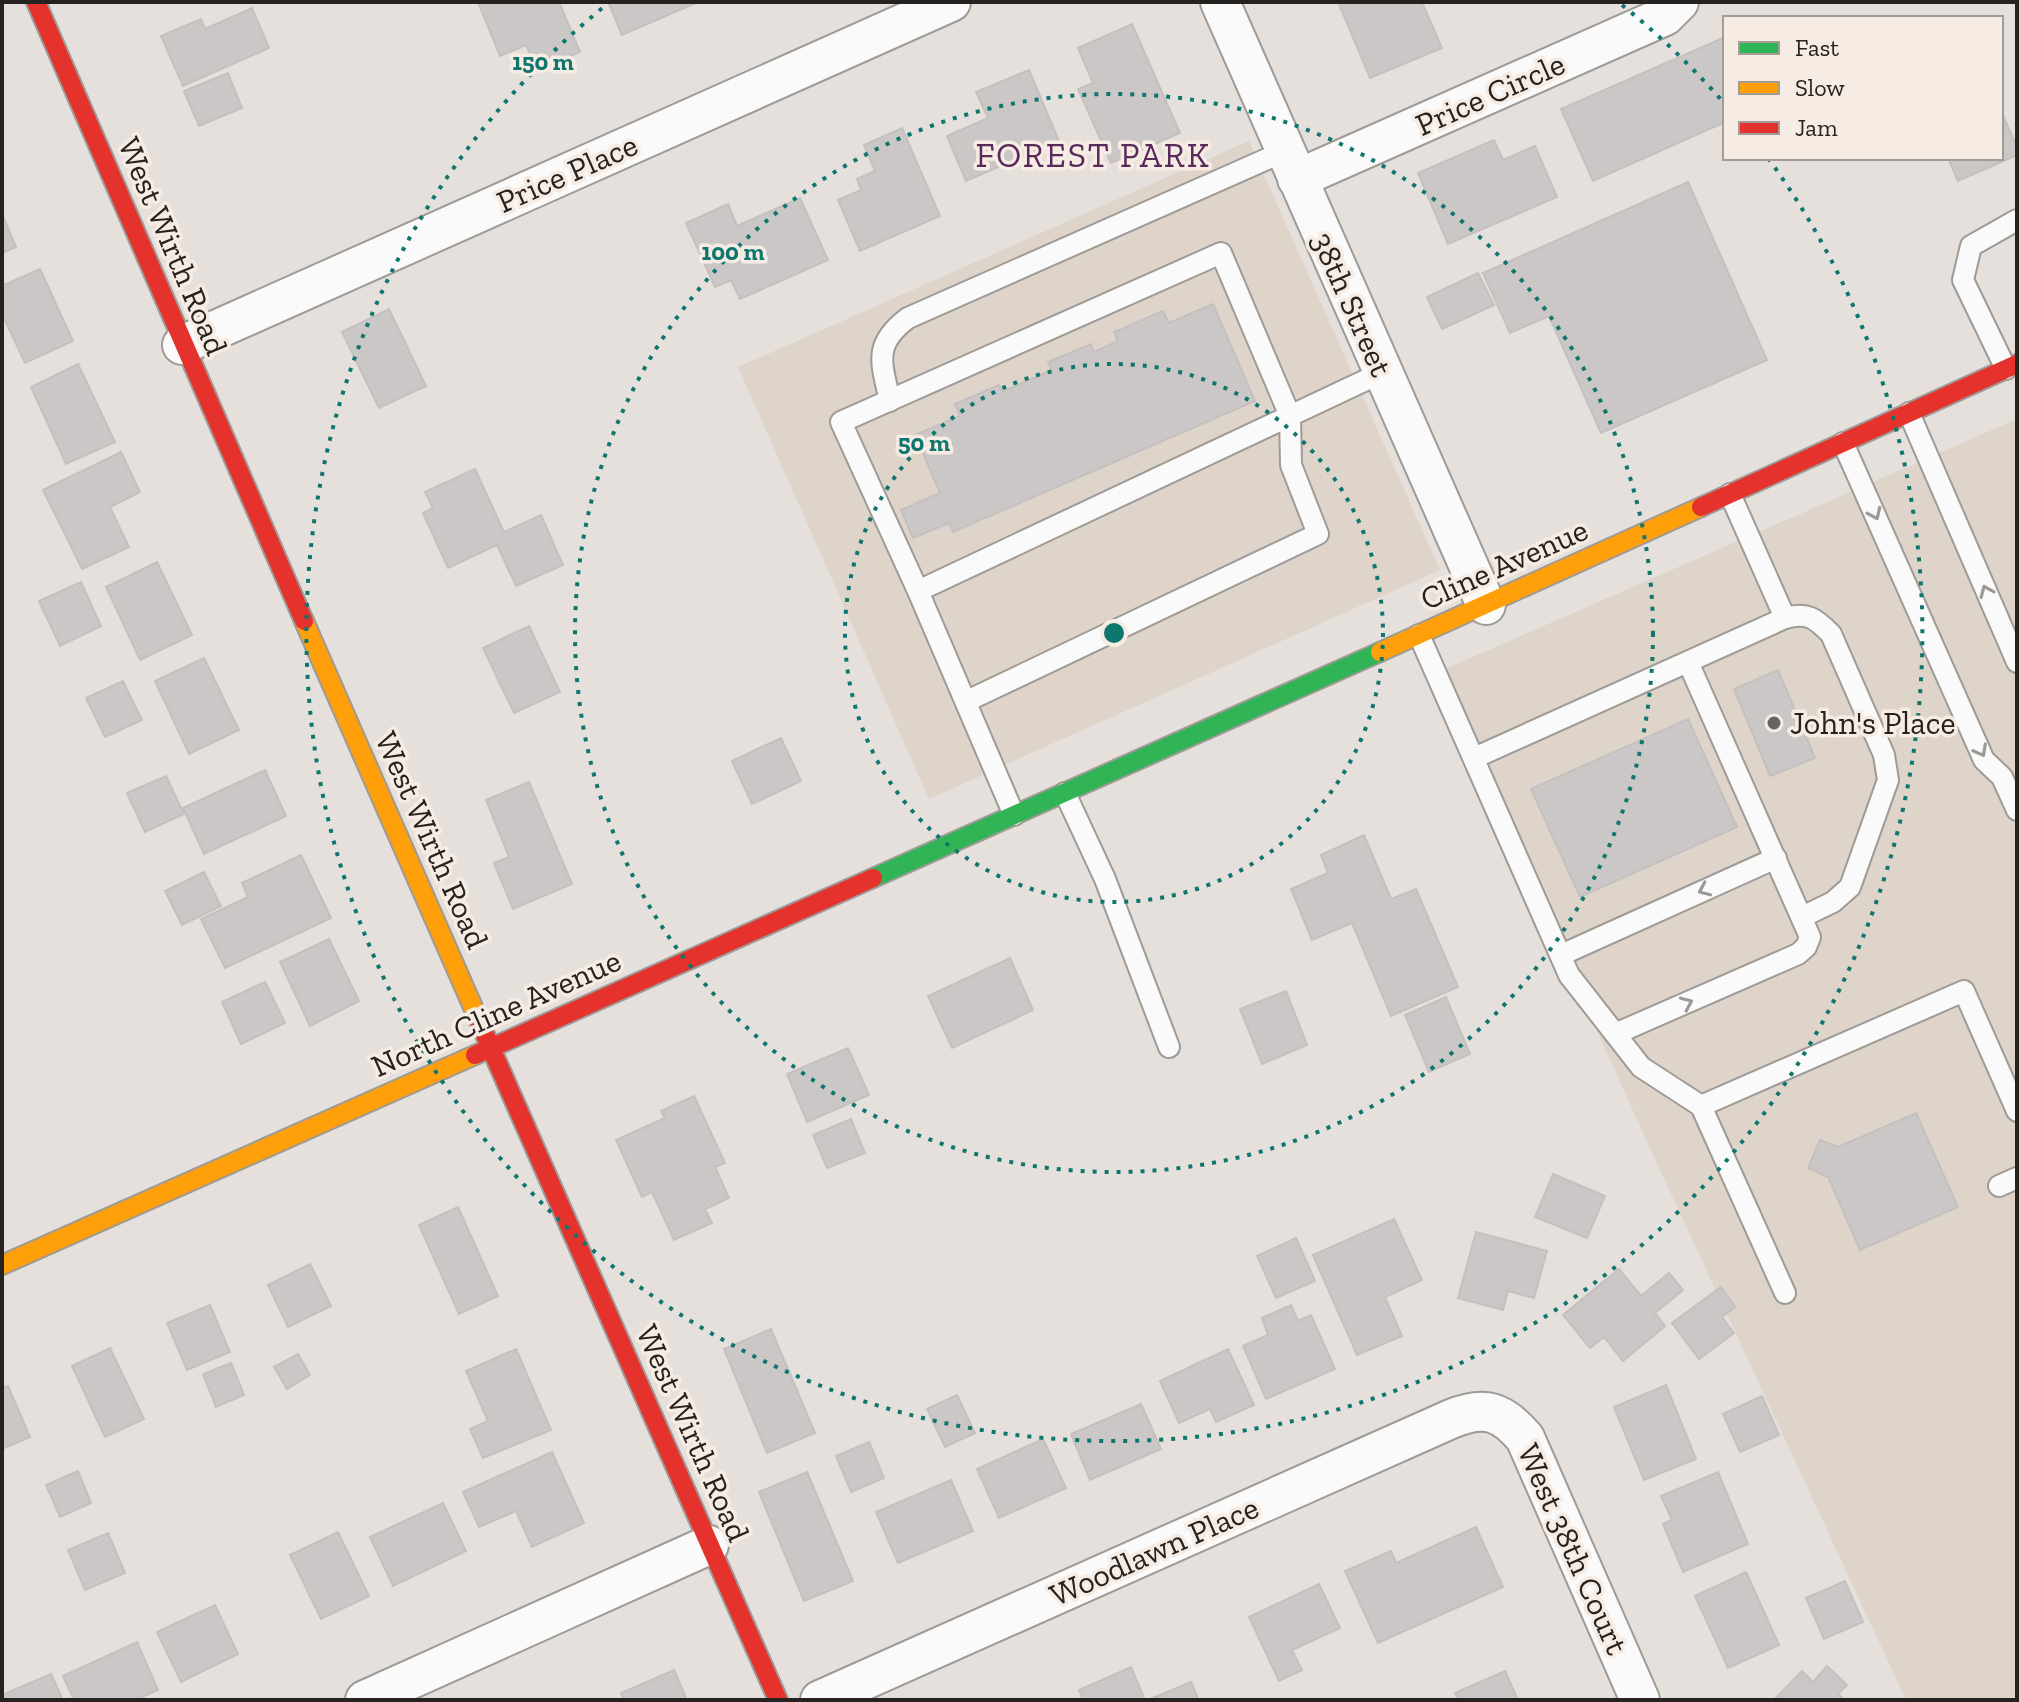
<svg xmlns="http://www.w3.org/2000/svg" width="2019" height="1702" font-family="'Zilla Slab',serif">
  <style>
    .built { fill: #dfd4ca }
    .building { fill: #cbc7c6; stroke: #c4c0bf; stroke-width: 2 }
    .lines { fill: none; stroke-linecap: round; stroke-linejoin: round }
    .lane-casing { stroke: #9e9a96; stroke-width: 24 }
    .street-casing { stroke: #9e9a96; stroke-width: 42 }
    .fast-casing { stroke: #9e9a96; stroke-width: 22 }
    .slow-casing { stroke: #9e9a96; stroke-width: 22 }
    .jam-casing { stroke: #9e9a96; stroke-width: 22 }
    .lane { stroke: #fbfafa; stroke-width: 20 }
    .street { stroke: #fbfafa; stroke-width: 38 }
    .fast { stroke: #30b455; stroke-width: 18 }
    .slow { stroke: #ff9f0a; stroke-width: 18 }
    .jam { stroke: #e5322d; stroke-width: 18 }
    .oneway { stroke: #9b9997 }
    .ring { fill: none; stroke: #0f766e; stroke-width: 4; stroke-dasharray: 4 8 }
    .poi-dot { fill: #696461; stroke: #f6ece4; stroke-width: 3 }
    .labels { text-anchor: middle; stroke-width: 7; stroke-linejoin: round; paint-order: stroke }
    .street-label { font-size: 32px; fill: #26221f; stroke: #f6ece4 }
    .poi-label { font-size: 32px; fill: #26221f; stroke: #f6ece4; text-anchor: start }
    .neighbourhood-label { font-size: 34px; letter-spacing: 2px; fill: #59295a; stroke: #f6ece4 }
    .centre { fill: #0f766e; stroke: #f6ece4; stroke-width: 4 }
    .ring-label { font-size: 24px; text-anchor: middle; font-weight: bold; fill: #0f766e; stroke: #f6ece4; stroke-width: 7; stroke-linejoin: round; paint-order: stroke }
  </style>
  <rect width="100%" height="100%" fill="#e5e0db"/>
  <path class="built" d="M1249 141 1440 570 929 799 738 367Z
    M2017 419V1700H1906L1653 1155 1436 673Z"/>
  <path class="building" d="M478 2H559L580 52 537 70 526 45 500 56Z
    M608 2H698L622 35Z
    M1338 2H1422L1442 48 1370 78Z
    M252 8 269 48 183 86 161 36 201 19 205 29Z
    M1132 24 1180 133 1111 163 1078 89 1093 83 1078 48Z
    M1725 37V122L1593 181 1561 109Z
    M1029 70 1059 141 966 181 947 136 988 118 976 92Z
    M228 73 242 108 199 126 184 91Z
    M2001 111 2017 147V155L1958 181 1948 158H2001Z
    M902 128 940 216 860 251 838 200 861 190 857 179 875 171 864 145Z
    M1494 140 1503 160 1535 146 1557 197 1448 244 1418 173Z
    M1688 182 1767 360 1601 433 1549 316 1510 333 1483 273Z
    M800 198 828 260 740 299 731 280 715 287 686 223 728 204 737 226Z
    M2 214 16 247 2 253Z
    M40 269 73 341 25 363 2 314V286Z
    M1478 273 1494 305 1442 329 1427 297Z
    M1213 304 1255 401 953 532 949 523 913 538 901 510 940 493 915 435 960 416 955 404 999 385 1002 392 1052 370 1048 362 1091 344 1094 352 1118 341 1114 332 1163 311 1169 323Z
    M389 309 426 386 379 408 342 332Z
    M78 364 115 442 66 464 31 387Z
    M121 452 140 492 110 507 129 547 82 569 43 490Z
    M475 469 504 532 541 515 563 565 516 586 497 545 448 568 423 513 433 508 425 492Z
    M157 562 192 635 140 660 106 587Z
    M81 582 101 626 60 646 39 601Z
    M529 626 560 692 514 713 483 648Z
    M204 658 239 730 189 754 155 681Z
    M1778 670 1815 758 1770 776 1734 689Z
    M123 681 142 720 105 737 86 698Z
    M1688 719 1737 827 1580 897 1531 789Z
    M781 738 801 781 752 804 732 761Z
    M265 770 286 816 204 854 183 808Z
    M166 776 184 814 145 832 127 793Z
    M529 782 572 884 513 909 494 863 509 857 486 800Z
    M1364 835 1391 899 1416 889 1458 987 1391 1016 1352 923 1312 940 1291 889 1328 873 1321 855Z
    M301 855 331 918 225 968 201 919 248 897 242 883Z
    M204 872 221 906 182 925 165 891Z
    M329 939 359 1001 310 1026 280 962Z
    M1010 958 1033 1010 952 1048 928 996Z
    M265 982 285 1023 241 1044 222 1002Z
    M1286 991 1307 1045 1262 1064 1240 1009Z
    M1446 997 1470 1054 1429 1072 1405 1015Z
    M848 1048 869 1095 807 1122 787 1074Z
    M694 1096 725 1163 715 1167 729 1198 705 1209 712 1223 674 1240 652 1192 642 1197 616 1140 665 1118 661 1111Z
    M1916 1113 1958 1207 1860 1250 1828 1177 1808 1168 1820 1140 1838 1147Z
    M851 1119 865 1153 827 1168 813 1135Z
    M1553 1174 1605 1196 1587 1238 1535 1217Z
    M458 1207 498 1296 459 1314 419 1225Z
    M1394 1219 1422 1280 1385 1297 1402 1336 1357 1355 1313 1255Z
    M1476 1232 1547 1251 1534 1298 1508 1291 1503 1310 1458 1298Z
    M1296 1238 1315 1281 1276 1298 1257 1256Z
    M310 1264 331 1306 288 1327 268 1285Z
    M1619 1269 1641 1296 1669 1273 1683 1290 1655 1313 1665 1326 1623 1361 1604 1337 1590 1348 1563 1315Z
    M1721 1287 1735 1307 1722 1317 1734 1333 1699 1359 1672 1323Z
    M210 1305 230 1352 187 1370 167 1323Z
    M1291 1305 1298 1321 1311 1315 1335 1369 1266 1399 1243 1346 1268 1335 1262 1318Z
    M771 1329 815 1433 767 1453 724 1349Z
    M110 1348 144 1419 105 1437 72 1366Z
    M516 1349 551 1430 483 1458 470 1429 488 1421 466 1371Z
    M1228 1349 1254 1405 1216 1422 1210 1409 1179 1423 1160 1381Z
    M298 1354 310 1375 287 1389 274 1367Z
    M231 1363 244 1395 216 1407 203 1374Z
    M1666 1385 1696 1459 1644 1480 1614 1407Z
    M8 1386 30 1437 2 1449V1388Z
    M957 1395 975 1433 945 1447 927 1409Z
    M1762 1396 1779 1435 1740 1452 1723 1414Z
    M1141 1404 1161 1449 1090 1480 1071 1434Z
    M1043 1439 1066 1488 999 1518 977 1469Z
    M869 1442 884 1478 851 1492 836 1456Z
    M552 1452 584 1523 532 1547 516 1511 479 1527 463 1492Z
    M78 1471 91 1503 60 1517 46 1485Z
    M807 1472 853 1581 804 1601 759 1492Z
    M1718 1472 1748 1544 1683 1572 1663 1524 1672 1520 1661 1496Z
    M951 1480 973 1531 898 1563 876 1512Z
    M443 1503 466 1551 393 1586 370 1537Z
    M1476 1527 1503 1587 1378 1643 1345 1571 1391 1551 1396 1563Z
    M338 1532 369 1596 321 1619 290 1555Z
    M108 1533 125 1573 85 1590 68 1550Z
    M1746 1572 1779 1645 1728 1668 1695 1596Z
    M1845 1581 1863 1622 1824 1639 1806 1598Z
    M1319 1584 1340 1628 1292 1650 1302 1670 1279 1681 1249 1617Z
    M215 1605 238 1654 181 1682 157 1632Z
    M137 1642 158 1690 135 1700H74L63 1676Z
    M1827 1666 1847 1685 1838 1694 1845 1700H1774L1802 1671 1813 1682Z
    M1131 1667 1145 1700H1083L1079 1690Z
    M674 1670 687 1700H624L621 1693Z
    M1505 1671 1518 1700H1458L1455 1693Z
    M51 1674 63 1700H2V1695Z
    M1191 1682 1199 1700H1148Z"/>
  <g class="lines">
    <defs>
      <path id="lane" d="M2006 369 1963 280 1971 246 2017 220
        M890 401C881 362 873 344 908 318L1285 151
        M1909 413 2017 662
        M1843 443 1984 760 2002 777 2017 810
        M1730 494 1785 618
        M918 591 1014 815
        M1419 635 1569 975 1641 1067 1701 1106 1785 1293
        M967 701 1318 534 1291 465 1290 416 1221 253 841 422 918 591 1383 372
        M1474 758 1785 618C1808 612 1815 618 1831 634L1884 755 1888 780 1850 887 1833 902 1802 917
        M1065 793 1105 879 1169 1047
        M1561 955 1776 858
        M1615 1034 1798 954 1806 947 1810 937 1688 662
        M1701 1106 1964 991 2017 1111
        M1999 1186 2017 1178"/>
      <path id="street" d="M1220 2 1486 605
        M1297 179 1665 16 1679 2
        M182 345 951 2
        M365 1700 709 1545
        M820 1700 1451 1419C1485 1405 1502 1411 1525 1438L1640 1700"/>
      <path id="fast" d="M873 878 1380 652"/>
      <path id="slow" d="M304 621 479 1021
        M1380 652 1701 507
        M2 1265 475 1055"/>
      <path id="jam" d="M36 2 304 621
        M1701 507 2017 364
        M479 1021 778 1700
        M475 1055 873 878"/>
    </defs>
    <use href="#lane" class="lane-casing"/>
    <use href="#street" class="street-casing"/>
    <use href="#fast" class="fast-casing"/>
    <use href="#slow" class="slow-casing"/>
    <use href="#jam" class="jam-casing"/>
    <use href="#lane" class="lane"/>
    <use href="#street" class="street"/>
    <use href="#fast" class="fast"/>
    <use href="#slow" class="slow"/>
    <use href="#jam" class="jam"/>
  </g>
  <defs><path id="oneway-chevron" d="M-2-3.5L2.5 0L-2 3.5" fill="none" stroke-width="1.6" stroke-linecap="round" stroke-linejoin="round" transform="scale(2)"/></defs>
  <g class="oneway">
    <use href="#oneway-chevron" transform="translate(1875 514) rotate(66)"/>
    <use href="#oneway-chevron" transform="translate(1986 591) rotate(-113)"/>
    <use href="#oneway-chevron" transform="translate(1981 751) rotate(62)"/>
    <use href="#oneway-chevron" transform="translate(1704 890) rotate(156)"/>
    <use href="#oneway-chevron" transform="translate(1687 1003) rotate(-24)"/>
  </g>
  <g class="ring">
    <circle cx="1114" cy="633" r="269"/>
    <circle cx="1114" cy="633" r="539"/>
    <path d="M1622 5A808 808 0 0 1 1724 103M1768 158A808 808 0 1 1 606 5"/>
  </g>
  <circle class="poi-dot" cx="1774" cy="723" r="8"/>
  <g class="labels">
    <g class="street-label">
      <text transform="translate(1490 94) rotate(-24)" y="11">Price Circle</text>
      <text transform="translate(567 173) rotate(-24)" y="11">Price Place</text>
      <text transform="translate(173 246) rotate(67)" y="11">West Wirth Road</text>
      <text transform="translate(1352 304) rotate(66)" y="11">38th Street</text>
      <text transform="translate(1504 564) rotate(-24)" y="11">Cline Avenue</text>
      <text transform="translate(432 840) rotate(66)" y="11">West Wirth Road</text>
      <text transform="translate(496 1013) rotate(-24)" y="11">North Cline Avenue</text>
      <text transform="translate(693 1433) rotate(66)" y="11">West Wirth Road</text>
      <text transform="translate(1573 1549) rotate(66)" y="11">West 38th Court</text>
      <text transform="translate(1154 1551) rotate(-24)" y="11">Woodlawn Place</text>
    </g>
    <g class="poi-label">
      <text x="1790" y="734">John's Place</text>
    </g>
    <g class="neighbourhood-label">
      <text x="1093" y="167">FOREST PARK</text>
    </g>
  </g>
  <circle cx="1114" cy="633" r="12" class="centre"/>
  <g class="ring-label">
    <text x="543" y="70">150 m</text>
    <text x="733" y="260">100 m</text>
    <text x="924" y="451">50 m</text>
  </g>
  <rect width="2019" height="1702" fill="none" stroke="#26221f" stroke-width="8"/>
  <rect x="1723" y="16" width="280" height="144" fill="#f6ece4" stroke="#a39b95" stroke-width="2"/>
  <rect x="1739" y="42" width="40" height="12" fill="#30b455" stroke="#a39b95" stroke-width="2"/>
  <text x="1795" y="56" font-size="24" fill="#26221f">Fast</text>
  <rect x="1739" y="82" width="40" height="12" fill="#ff9f0a" stroke="#a39b95" stroke-width="2"/>
  <text x="1795" y="96" font-size="24" fill="#26221f">Slow</text>
  <rect x="1739" y="122" width="40" height="12" fill="#e5322d" stroke="#a39b95" stroke-width="2"/>
  <text x="1795" y="136" font-size="24" fill="#26221f">Jam</text>
</svg>
